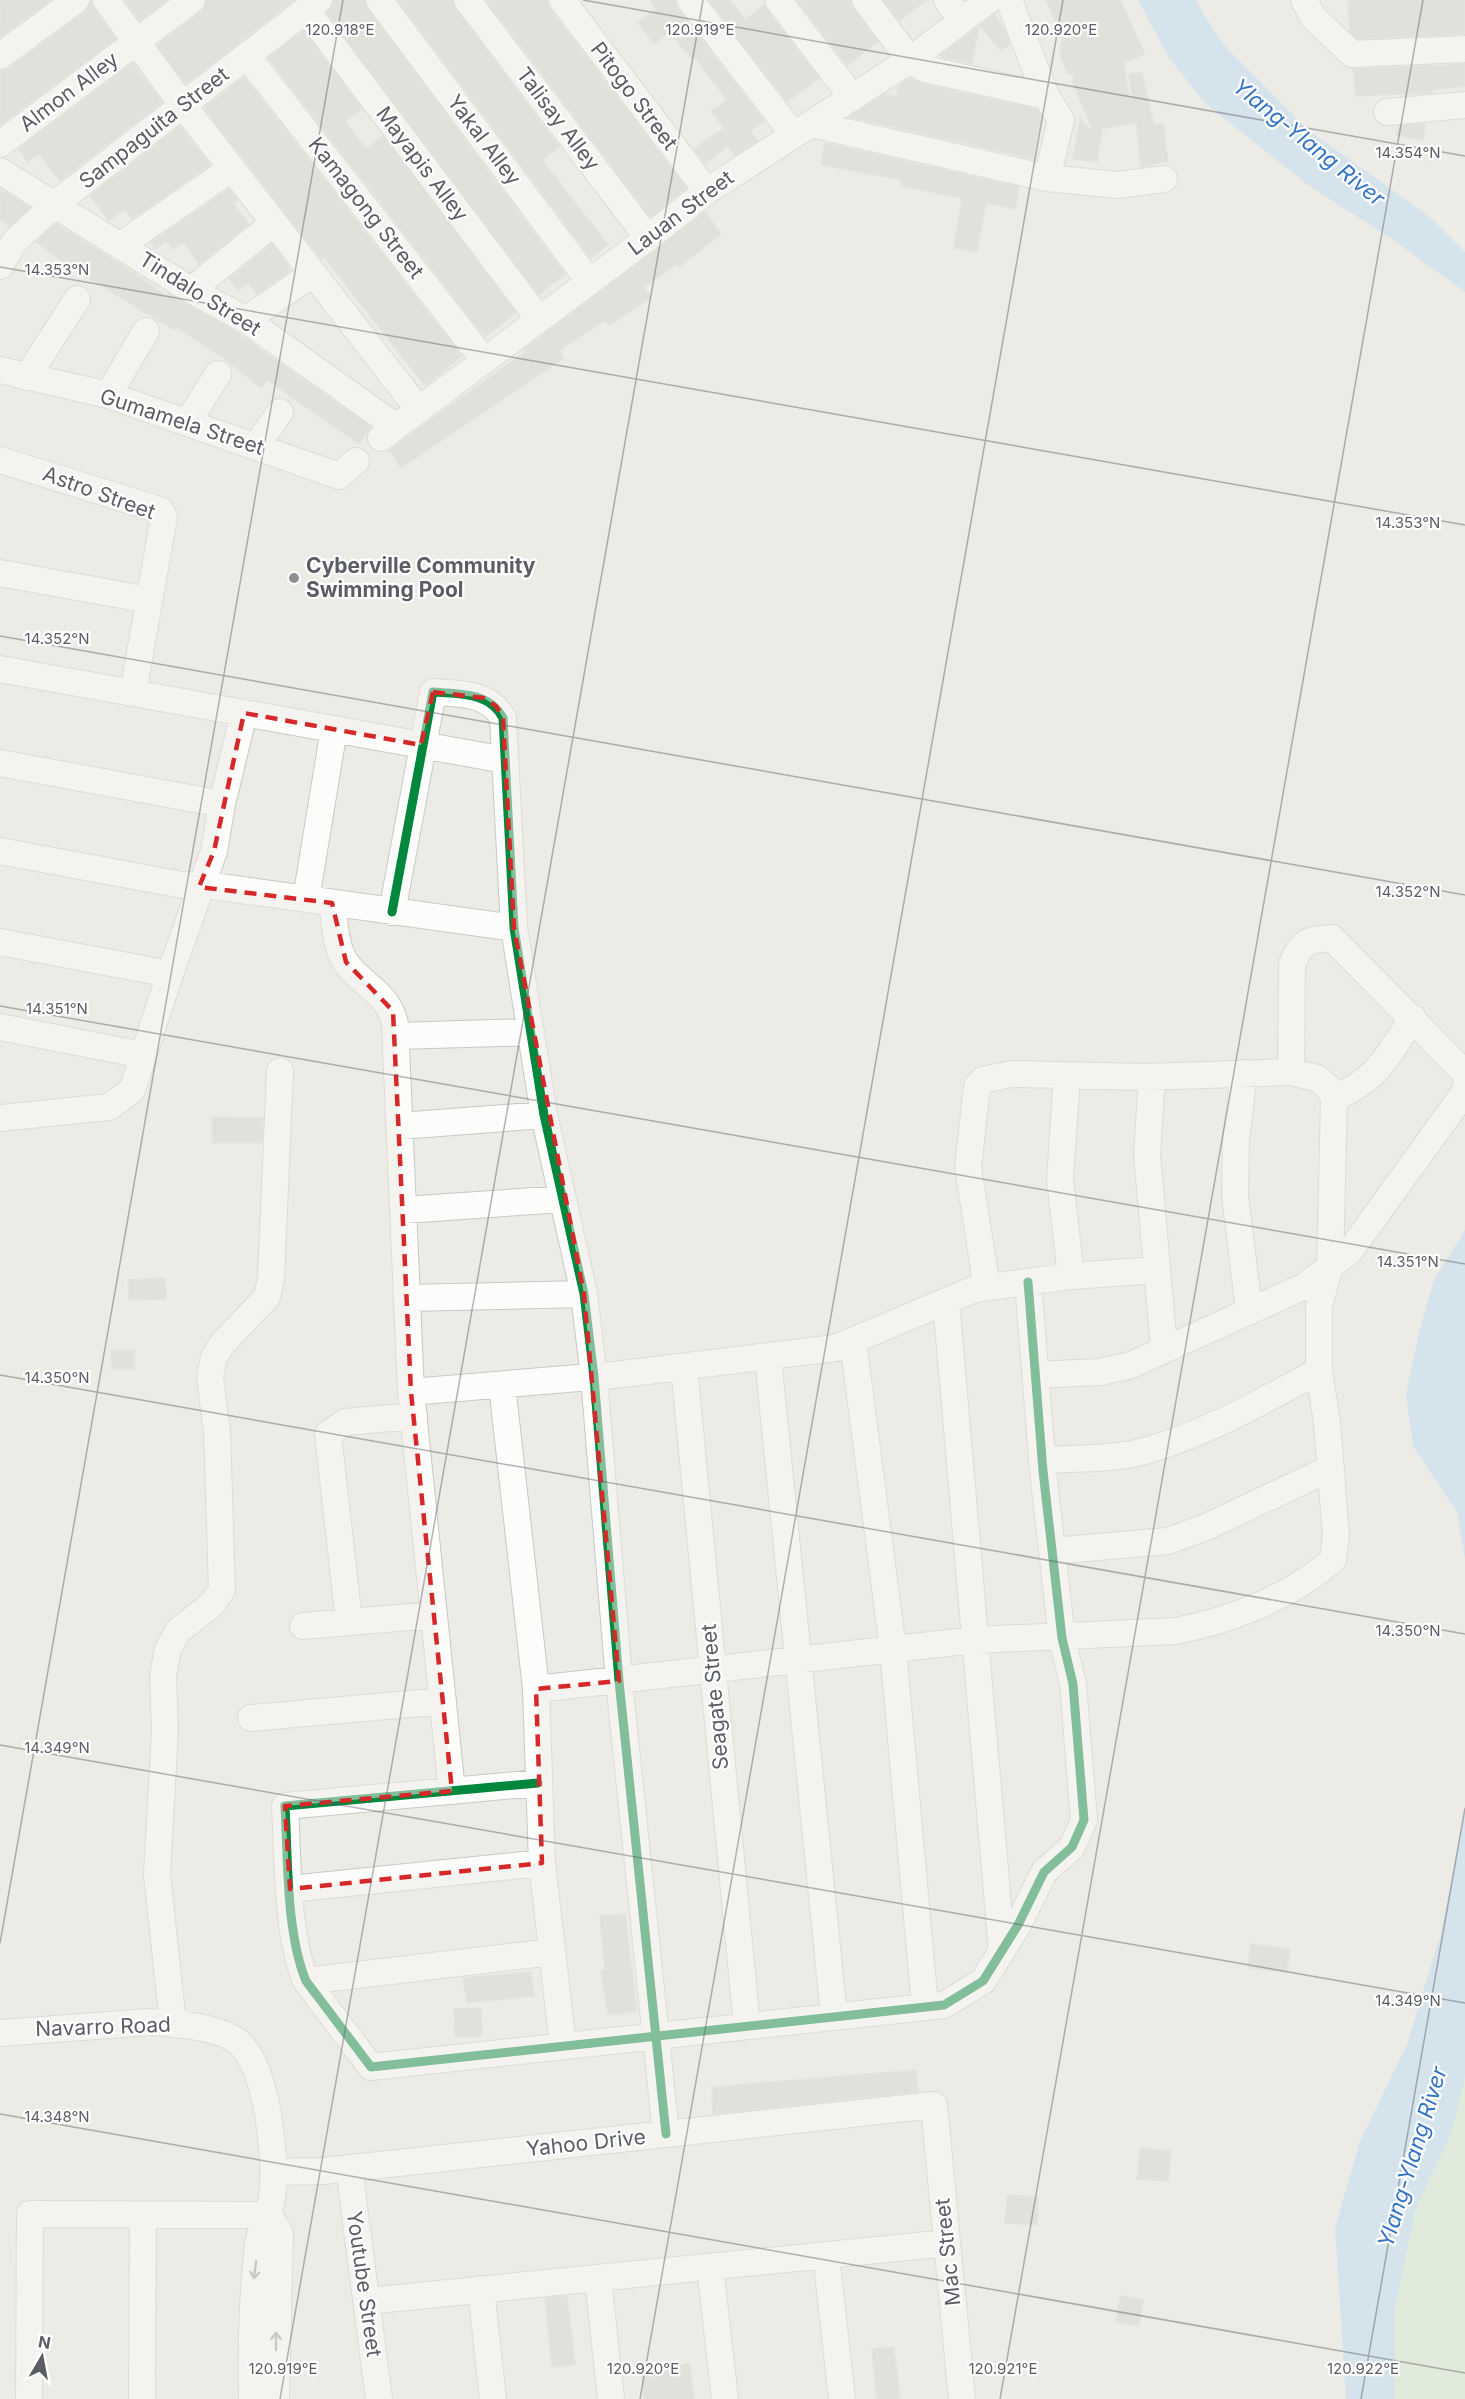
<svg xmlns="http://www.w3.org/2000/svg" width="1465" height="2399" font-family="Inter,sans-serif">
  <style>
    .green { fill: #d1ead0 }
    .water { fill: #b8d9f7 }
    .building { fill: #d3d2cf; stroke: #dbd9d4; stroke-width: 1.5 }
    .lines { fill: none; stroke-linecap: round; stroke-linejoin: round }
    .minor-casing { stroke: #c8c9c7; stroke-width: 28 }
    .minor { stroke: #fcfcfb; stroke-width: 26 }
    .cycleway-casing { stroke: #fff; stroke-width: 13 }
    .cycleway { stroke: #00873e; stroke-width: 9 }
    .oneway { stroke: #9b9da0 }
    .marked { fill: none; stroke: #d62828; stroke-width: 4.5; stroke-dasharray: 12 8; stroke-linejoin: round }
    .ticks { fill: none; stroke: #5a5e64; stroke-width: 1.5; stroke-opacity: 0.45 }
    .poi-dot { fill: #8d8f91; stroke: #fff; stroke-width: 2 }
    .labels { text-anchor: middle; stroke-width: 4.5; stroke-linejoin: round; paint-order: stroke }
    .street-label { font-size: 21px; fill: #5a5e64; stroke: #fff }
    .poi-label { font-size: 21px; font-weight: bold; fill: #5a5e64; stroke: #fff; text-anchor: start }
    .water-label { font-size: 22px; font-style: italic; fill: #3573c6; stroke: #fff }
    .ticks-label { font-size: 15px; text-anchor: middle; fill: #5a5e64; stroke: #fff; stroke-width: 4.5; stroke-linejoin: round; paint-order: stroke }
  </style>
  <rect width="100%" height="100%" fill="#ecebe5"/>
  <path class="green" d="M1437 2001 1465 2005V2399H1374Z"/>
  <path class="water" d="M1138 0H1195L1223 44 1307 129 1430 217 1465 252V292L1392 239 1308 185 1205 103 1169 58Z
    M1465 1230V1559L1457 1512 1413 1446 1406 1395 1419 1332 1434 1280Z
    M1465 1811V2077L1450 2137 1416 2207 1395 2307V2399H1346L1335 2228 1360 2141 1406 2047 1441 1933Z"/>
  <path class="building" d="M0 0H51L0 37Z
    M91 0 94 9 116 39 0 125V71L9 68 85 12Z
    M125 0H167L140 21Z
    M207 0H294L186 84 157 45 201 12Z
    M334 0H364L367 9 565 274 539 295 327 13Z
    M398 0H452L455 9 560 147 542 160 608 245 591 258Z
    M486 0H547L550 9 686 188 651 217Z
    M650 0H675L678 9 764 121 750 131 758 141 735 155 728 146 705 163 694 149 724 128 711 111 727 100 695 57 692 59 669 32 654 44 638 23 656 9Z
    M709 0H730L745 20 764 5 819 78 787 102Z
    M797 0H850L853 9 878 42 847 65Z
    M884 0H927L899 21Z
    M1046 0H1120L1145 54 1124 63 1129 98 1132 97 1129 74 1142 72 1154 125 1163 124 1168 161 1141 167 1136 122 1102 129 1097 162 1073 159 1080 118 1089 130 1092 128 1073 83 1074 74H1068L1060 55 1062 37Z
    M1348 0H1465V34L1358 39 1350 32Z
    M994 15 1003 27 1010 44 1001 51 980 26Z
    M979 27 972 64 941 57V55Z
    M303 31 362 109 345 122 366 149 383 136 516 313 485 337 268 58Z
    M133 63 162 102 60 181 39 154 28 162 18 149Z
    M1465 64V86L1433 89 1432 93 1356 96 1353 69Z
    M244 77 462 356 425 386 324 257 321 259 204 108Z
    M910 78 922 84 1037 109 1041 116 1033 159 849 117 884 94 896 97 898 86Z
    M1426 124 1423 140 1396 135 1398 126Z
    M180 126 210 165 132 219 124 209 109 221 90 196Z
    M825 143 1019 187 1015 209 986 203 977 252 954 248 962 198 901 186 902 180 821 165Z
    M0 189 30 207 10 226 0 219Z
    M229 189 238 200 233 203 249 224 199 264 183 242 173 250 166 241 155 249 150 243Z
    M705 212 721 234 679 267 676 264 644 288 651 297 609 326 605 320 559 350 564 358 401 468 389 450 525 352 523 350Z
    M56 224 130 270 166 296 169 294 233 330 371 427 359 444 267 380 261 388 222 357 176 327 174 330 64 263 36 242Z
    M272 244 291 270 257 294 248 283 238 291 229 279Z
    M212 1117 263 1118 262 1143H212Z
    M165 1278 166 1299 129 1300 128 1280Z
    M111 1350H134L135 1369H112Z
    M625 1914 637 2011 608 2015 601 1971 605 1970 600 1916Z
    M1251 1944 1290 1949 1287 1972 1248 1968Z
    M531 1972 534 1996 467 2003 463 1978Z
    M481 2008 482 2036 455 2037 454 2009Z
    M916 2070 918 2092 713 2114 712 2087Z
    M1140 2148 1171 2151 1168 2181 1137 2179Z
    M1007 2195 1038 2197 1037 2225 1005 2223Z
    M567 2296 575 2364 552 2367 545 2298Z
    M1120 2296 1143 2300 1139 2326 1116 2322Z
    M894 2347 900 2399H877L872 2349Z
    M690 2364 694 2399H644L641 2370Z"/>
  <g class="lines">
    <defs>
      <path id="minor" d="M106 0 182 104 419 410
        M379 0 589 281
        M467 0 648 238
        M562 0 707 191
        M690 0 794 135
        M778 0 852 97
        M865 0 910 60 925 69 1046 96
        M947 0 961 20
        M1304 0 1313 17 1352 54 1465 49
        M306 10 539 319
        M0 56 76 0
        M247 56 484 360
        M1387 112 1465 105
        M811 124 1047 178 1061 120 1046 96 1009 0
        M0 144 192 0
        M0 171 191 290 246 320 395 426
        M1047 178 1118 185 1164 179
        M121 245 232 168
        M0 266 14 242 55 204 319 0
        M191 290 274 223
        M246 320 313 273
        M0 370 108 395 339 476 356 461
        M27 377 77 299
        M108 395 146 331
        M187 423 218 374
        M381 438 648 238 707 191 910 60 989 0
        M256 446 280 412
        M0 460 160 510 164 517 133 693
        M0 573 149 600
        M0 669 505 760
        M0 763 222 804
        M0 851 182 885 213 886 514 928
        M306 899 334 729
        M332 903C335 922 335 946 346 963 363 986 390 994 395 1025L411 1392 452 1791
        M392 912 433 692C460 694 489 692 503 718L514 928 544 1115 584 1294 594 1377 619 1681 666 2134
        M0 942 170 974
        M0 1027 143 1055
        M396 1036 531 1032
        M1291 1072 1292 964C1302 940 1308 940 1332 938L1465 1073
        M1244 1073 1236 1140 1235 1196 1249 1310
        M1067 1075 1060 1180 1071 1276
        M1152 1077 1147 1154 1164 1348
        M1334 1098C1378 1080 1387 1056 1413 1018
        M0 1118 109 1107 132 1090 170 974 214 851 222 804 244 713
        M400 1126 544 1115
        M404 1210 563 1199
        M407 1298 584 1294
        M946 1301 1002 1951
        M853 1341 893 1649 925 2007
        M768 1358 834 2016
        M684 1367 747 2026
        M1037 1375 1100 1372 1131 1365 1305 1286 1350 1251 1464 1093 1465 1087
        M502 1385 536 1689 542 1863 563 2046
        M411 1392 614 1375 835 1348 975 1289 1071 1276 1157 1270
        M1043 1460C1076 1458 1115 1460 1148 1450 1208 1433 1264 1400 1319 1371
        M1052 1551 1168 1541 1206 1527 1331 1468
        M349 1621 328 1434 345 1422 414 1416
        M303 1626 434 1615
        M536 1689 975 1640 1175 1631C1230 1621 1290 1597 1333 1560L1336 1536 1327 1422 1319 1371V1306L1330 1266 1334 1098 1328 1087 1317 1078 1291 1072 1145 1077 1011 1074 983 1080 977 1086 968 1168 987 1287
        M251 1718 443 1701
        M538 1783 285 1806C288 1858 286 1933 306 1981L371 2067 944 2005 983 1981 1018 1925 1044 1872 1072 1847 1084 1820 1073 1684 1062 1638 1043 1471 1028 1282
        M290 1889 542 1863
        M306 1981 552 1952
        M173 2023 157 1875 165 1730 163 1675 168 1649 178 1631 211 1605 222 1590 217 1432 210 1377 214 1357 223 1343 267 1297 271 1278 280 1071
        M0 2033 150 2022C173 2023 220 2027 238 2042 268 2066 277 2161 272 2198 269 2215 260 2228 258 2245 252 2296 251 2347 252 2399
        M349 2168 379 2399
        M274 2172 324 2171 934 2105 962 2399
        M269 2215 280 2233 276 2399
        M826 2255 842 2399
        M710 2267 725 2399
        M598 2278 611 2399
        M481 2289 493 2399
        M367 2301 947 2243
        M29 2399 30 2214 269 2215
        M142 2399 143 2215"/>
    </defs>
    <use href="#minor" class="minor-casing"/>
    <use href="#minor" class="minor"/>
    <defs>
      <path id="cycleway" d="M392 912 433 692C460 694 489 692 503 718L514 928 544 1115 584 1294 594 1377 619 1681 666 2134
        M538 1783 285 1806C288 1858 286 1933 306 1981L371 2067 944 2005 983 1981 1018 1925 1044 1872 1072 1847 1084 1820 1073 1684 1062 1638 1043 1471 1028 1282"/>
    </defs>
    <use href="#cycleway" class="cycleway-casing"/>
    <use href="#cycleway" class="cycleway"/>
  </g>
  <defs><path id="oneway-shaft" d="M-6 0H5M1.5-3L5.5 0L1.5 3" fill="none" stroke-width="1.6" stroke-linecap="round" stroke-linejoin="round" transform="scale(1.5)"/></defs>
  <g class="oneway">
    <use href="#oneway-shaft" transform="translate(255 2270) rotate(97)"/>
    <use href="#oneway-shaft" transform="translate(276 2341) rotate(-90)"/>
  </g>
  <path d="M0 0H1465V2399H0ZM433 692 484 698 496 706 503 718 514 928 584 1294 619 1681 536 1689 542 1863 290 1889 285 1806 452 1791 411 1392 393 1011 346 962 332 903 199 887 214 851 244 713 421 745Z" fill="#ecebe5" fill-opacity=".55" fill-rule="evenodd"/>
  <path class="marked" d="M433 692 484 698 496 706 503 718 514 928 584 1294 619 1681 536 1689 542 1863 290 1889 285 1806 452 1791 411 1392 393 1011 346 962 332 903 199 887 214 851 244 713 421 745Z"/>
  <path class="ticks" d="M583 0 1465 156M0 267 1465 525M0 636 1465 895M0 1006 1465 1264M0 1375 1465 1634M0 1745 1465 2003M0 1943 343 0M0 2114 1465 2373M280 2399 703 0M640 2399 1063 0M1000 2399 1423 0M1361 2399 1465 1808"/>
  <circle class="poi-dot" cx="294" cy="578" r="6"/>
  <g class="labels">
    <g class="street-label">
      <text transform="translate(69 92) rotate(-37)" y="7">Almon Alley</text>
      <text transform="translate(634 96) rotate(53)" y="7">Pitogo Street</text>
      <text transform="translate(558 119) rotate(53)" y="7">Talisay Alley</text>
      <text transform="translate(154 128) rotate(-38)" y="7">Sampaguita Street</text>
      <text transform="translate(484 140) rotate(53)" y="7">Yakal Alley</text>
      <text transform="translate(422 164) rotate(53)" y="7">Mayapis Alley</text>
      <text transform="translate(366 208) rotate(52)" y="7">Kamagong Street</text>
      <text transform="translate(681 213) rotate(-37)" y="7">Lauan Street</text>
      <text transform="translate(200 294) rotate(32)" y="7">Tindalo Street</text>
      <text transform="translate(182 422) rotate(18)" y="7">Gumamela Street</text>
      <text transform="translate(99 493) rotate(20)" y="7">Astro Street</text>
      <text transform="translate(715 1697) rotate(-95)" y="7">Seagate Street</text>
      <text transform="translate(103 2027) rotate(-2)" y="7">Navarro Road</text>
      <text transform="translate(586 2143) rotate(-6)" y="7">Yahoo Drive</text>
      <text transform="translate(948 2252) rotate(-96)" y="7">Mac Street</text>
      <text transform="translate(364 2284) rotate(82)" y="7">Youtube Street</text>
    </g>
    <g class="poi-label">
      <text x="306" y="573">Cyberville Community<tspan x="306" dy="24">Swimming Pool</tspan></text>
    </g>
    <g class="water-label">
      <text transform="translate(1309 142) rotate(39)" y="8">Ylang-Ylang River</text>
      <text transform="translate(1412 2157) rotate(-73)" y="8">Ylang-Ylang River</text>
    </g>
  </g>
  <g class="ticks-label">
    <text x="340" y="35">120.918°E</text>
    <text x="700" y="35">120.919°E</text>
    <text x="1061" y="35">120.920°E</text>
    <text x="1408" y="158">14.354°N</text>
    <text x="57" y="275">14.353°N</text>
    <text x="1408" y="528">14.353°N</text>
    <text x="57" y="644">14.352°N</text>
    <text x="1408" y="897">14.352°N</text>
    <text x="57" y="1014">14.351°N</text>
    <text x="1408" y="1267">14.351°N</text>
    <text x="57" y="1383">14.350°N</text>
    <text x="1408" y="1636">14.350°N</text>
    <text x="57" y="1753">14.349°N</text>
    <text x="1408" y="2006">14.349°N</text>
    <text x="57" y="2122">14.348°N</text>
    <text x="283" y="2374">120.919°E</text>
    <text x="643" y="2374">120.920°E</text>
    <text x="1003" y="2374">120.921°E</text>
    <text x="1363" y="2374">120.922°E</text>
  </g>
  <g transform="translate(42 2357) rotate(10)" stroke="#ffffff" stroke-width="4.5" paint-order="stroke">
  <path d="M0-4.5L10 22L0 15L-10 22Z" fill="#5a5e64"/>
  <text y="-9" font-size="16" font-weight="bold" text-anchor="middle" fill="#5a5e64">N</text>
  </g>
</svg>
